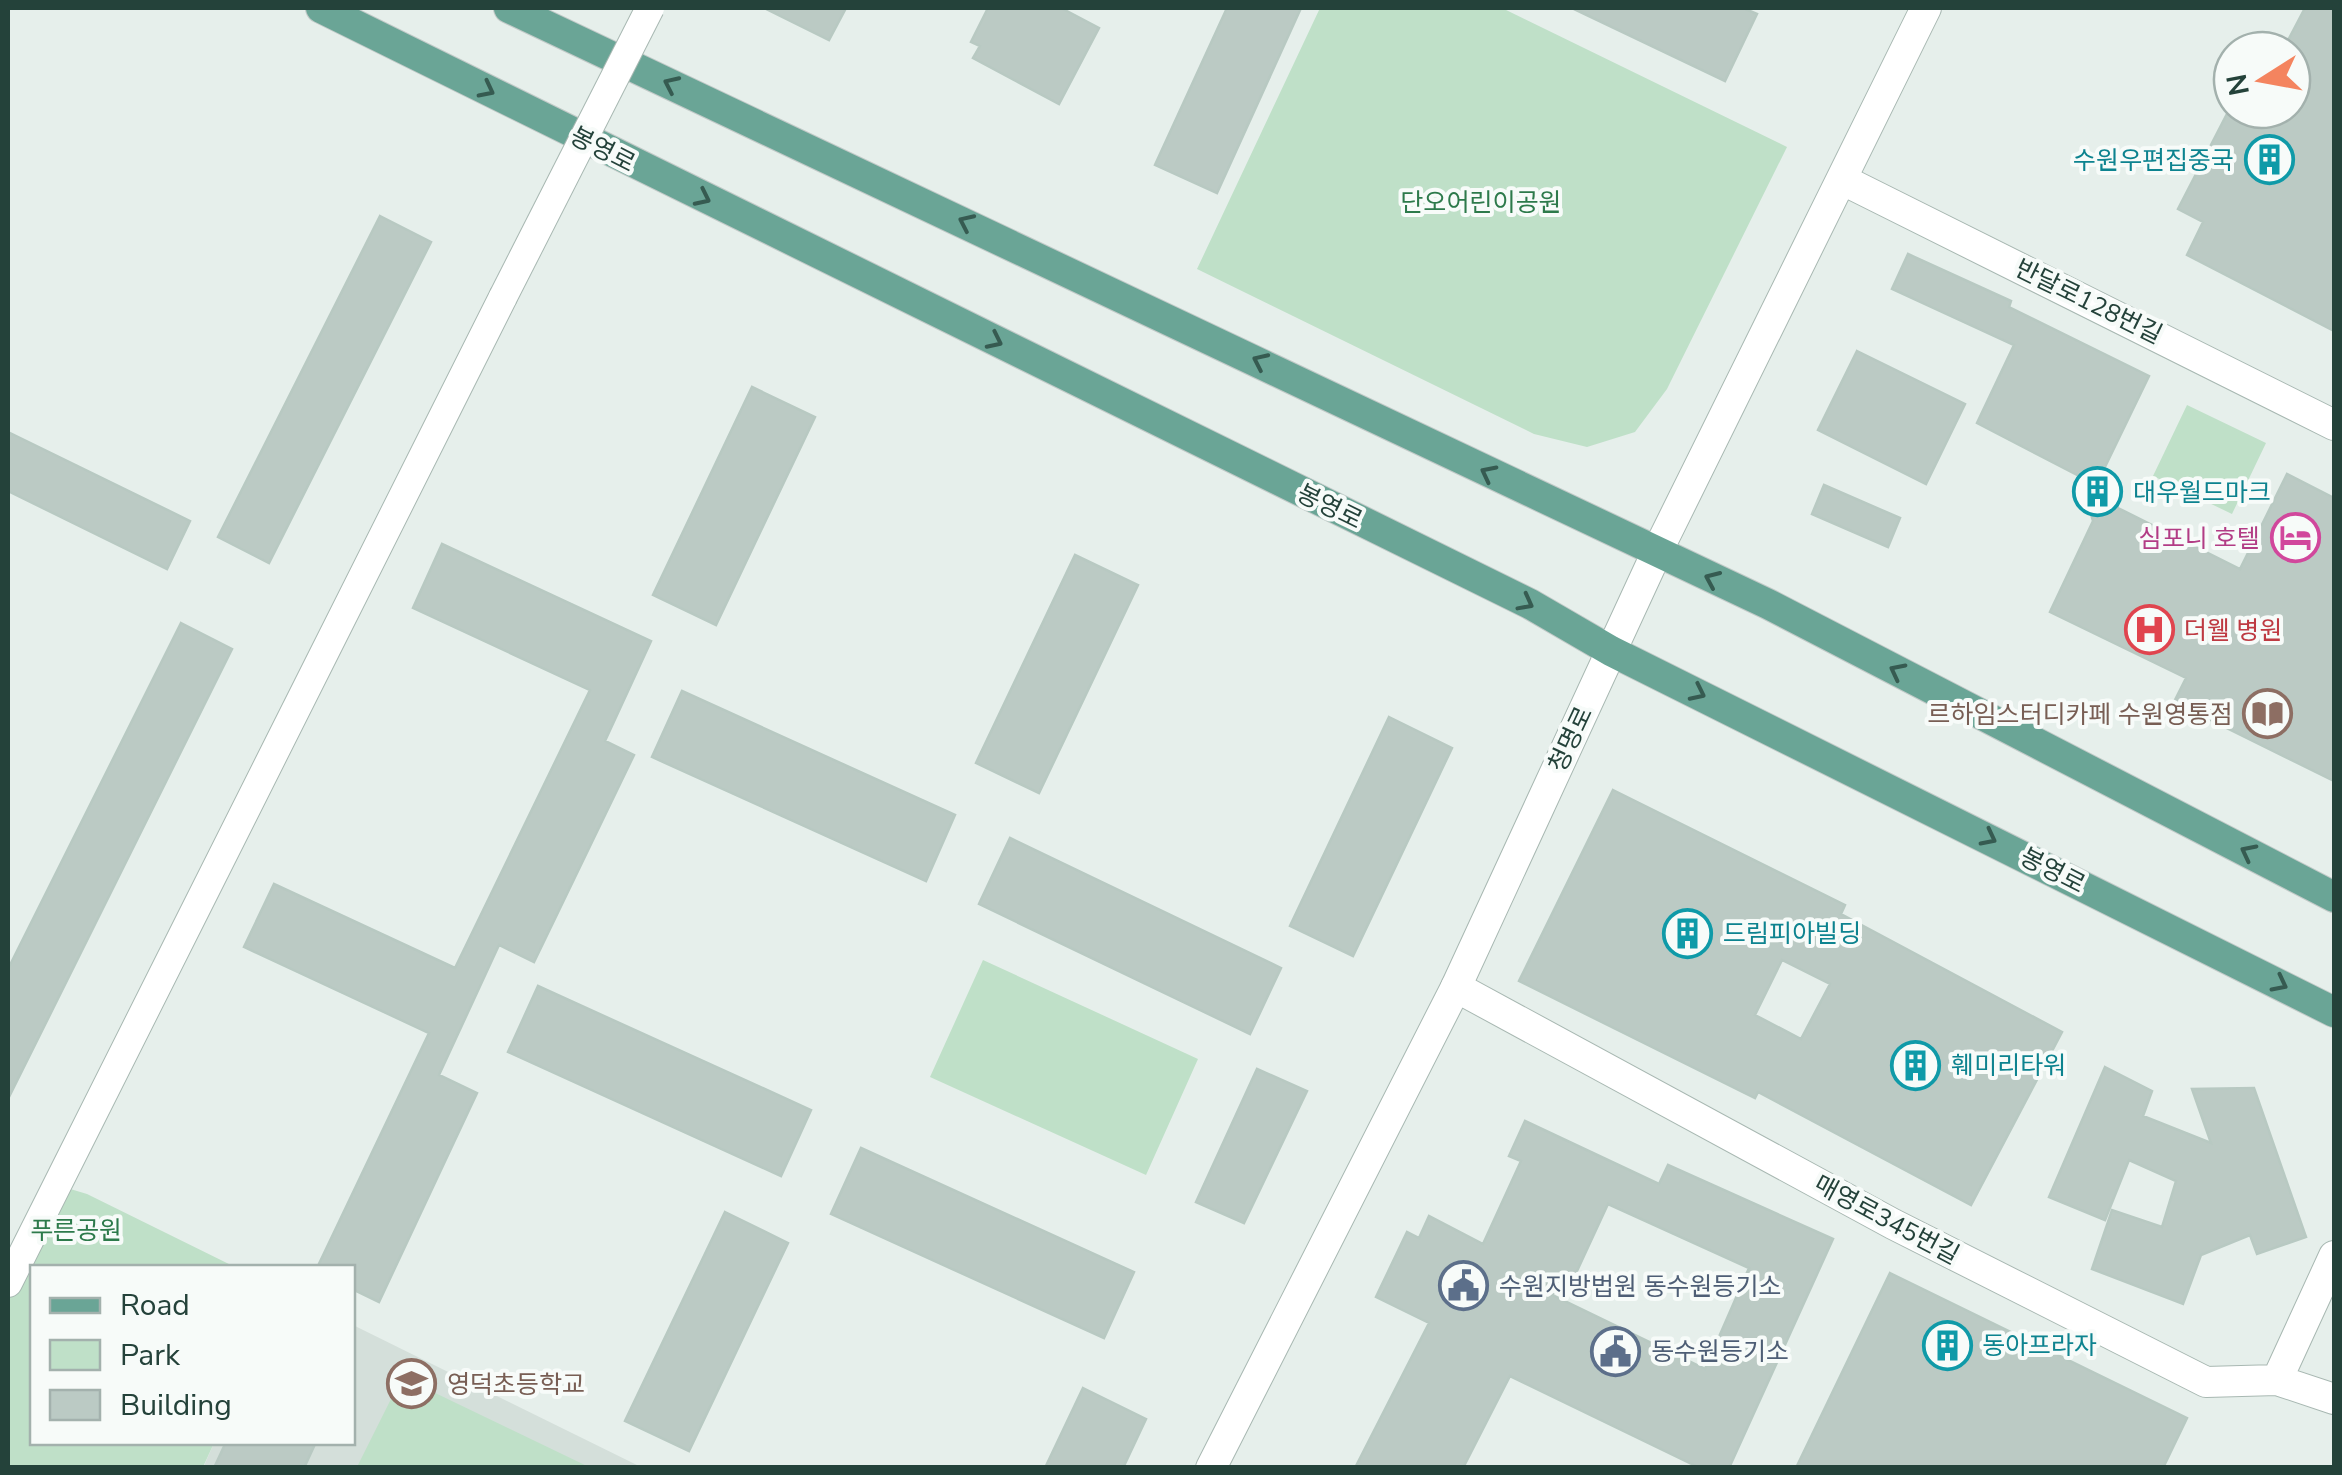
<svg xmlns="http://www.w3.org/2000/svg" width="2342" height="1475" font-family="'Nunito Sans','Noto Sans KR',sans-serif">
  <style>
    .built { fill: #d4dfda }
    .green { fill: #bfe0c8 }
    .building { fill: #bbcac4; stroke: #b8c9c2; stroke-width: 2.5; fill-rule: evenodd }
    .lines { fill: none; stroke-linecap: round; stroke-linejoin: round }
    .pedestrian-casing { stroke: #a8b8b2; stroke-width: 30 }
    .minor-casing { stroke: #a8b8b2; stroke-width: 32 }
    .tertiary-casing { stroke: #a8b8b2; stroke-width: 32 }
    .primary-casing { stroke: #c2cac8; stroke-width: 32 }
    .pedestrian { stroke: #fff; stroke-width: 28 }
    .minor { stroke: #fff; stroke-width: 30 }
    .tertiary { stroke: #fff; stroke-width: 30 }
    .primary { stroke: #6aa596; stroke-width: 30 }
    .pedestrian-bridge-casing { stroke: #a8b8b2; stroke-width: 30; stroke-linecap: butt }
    .pedestrian-bridge { stroke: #fff; stroke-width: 28 }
    .oneway { stroke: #365b51 }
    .labels { text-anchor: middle; stroke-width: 8; stroke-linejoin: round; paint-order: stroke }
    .street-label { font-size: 25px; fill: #24423a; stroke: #f7fbf9 }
    .culture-label { font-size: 25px; fill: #0d838f; stroke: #f7fbf9; text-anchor: start }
    .park-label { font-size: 25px; fill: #2d7a4b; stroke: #f7fbf9 }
    .hotel-label { font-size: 25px; fill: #b23c85; stroke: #f7fbf9; text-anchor: end }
    .health-label { font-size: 25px; fill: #be3a42; stroke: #f7fbf9; text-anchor: start }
    .education-label { font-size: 25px; fill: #785e54; stroke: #f7fbf9; text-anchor: end }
    .service-label { font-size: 25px; fill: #4e5e75; stroke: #f7fbf9; text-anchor: start }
  </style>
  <rect width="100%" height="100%" fill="#e6efeb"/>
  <path class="built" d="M353 1325 641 1467 203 1468 214 1443 352 1442Z"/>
  <path class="green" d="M1320 8H1502L1787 147 1667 389 1635 432 1587 447 1534 434 1197 269Z
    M2187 405 2266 443 2232 514 2153 476Z
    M983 960 1198 1059 1146 1175 930 1077Z
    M57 1185 87 1194 235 1267 32 1268V1442L214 1443 203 1467H8V1283Z
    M402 1377 589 1467H357Z"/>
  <path class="building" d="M764 8H846L829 40Z
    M988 8H1061L1099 28 1059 104 973 58 980 46 971 42Z
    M1227 8H1301L1217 193 1155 165Z
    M1572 8H1743L1757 14 1725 81Z
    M2305 8H2334V331L2187 255 2203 222 2178 209 2229 110H2292V50H2283Z
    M380 216 431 242 269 563 218 537Z
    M1908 254 2011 301 2009 307 2149 376 2104 469 2118 508 2240 569 2287 474 2334 498V781L2174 702 2186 678 2050 612 2093 521 2079 476 1977 423 2014 345 1892 289Z
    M1857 351 1965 404 1926 484 1818 430Z
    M752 387 815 417 716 625 653 595Z
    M8 432 190 521 167 569 8 491Z
    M1824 485 1900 518 1888 547 1812 514Z
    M442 544 651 641 605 741 634 755 534 962 499 945 439 1075 477 1093 379 1302 352 1289V1268H317L429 1033 244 947 274 884 455 968 590 690 413 608Z
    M1075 555 1138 585 1039 793 976 763Z
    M181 623 232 649 8 1099V969Z
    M682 691 955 815 926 881 652 757Z
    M1389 717 1452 748 1353 956 1290 926Z
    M1613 790 1845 905 1841 914 2062 1032 1971 1205 1758 1092 1755 1098 1519 981ZM1782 960 1830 984 1801 1039 1755 1015Z
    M1010 838 1281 968 1250 1034 979 904Z
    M538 986 811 1110 781 1176 508 1052Z
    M2105 1067 2152 1091 2143 1116 2211 1143 2192 1089 2254 1088 2306 1237 2257 1254 2250 1235 2201 1255 2183 1304 2092 1269 2112 1210 2162 1227 2176 1181 2129 1160 2105 1220 2049 1197Z
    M1257 1069 1307 1091 1244 1223 1196 1202Z
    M1525 1121 1659 1184 1668 1165 1833 1239 1729 1468H1700L1510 1376 1463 1468H1355L1429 1323 1376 1297 1407 1232 1419 1238 1429 1216 1483 1244 1521 1161 1509 1156ZM1608 1204 1749 1268 1705 1369 1552 1295 1577 1271Z
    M861 1148 1134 1272 1104 1338 831 1214Z
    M725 1212 788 1243 689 1451 625 1421Z
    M1890 1273 2187 1418 2163 1468H1796Z
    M1083 1388 1146 1419 1123 1468H1045Z
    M226 1442H316L304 1468H214Z"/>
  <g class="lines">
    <defs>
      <path id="pedestrian" d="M8 1283 503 297"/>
      <path id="minor" d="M1843 180 2334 425
        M1456 987 1893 1224 2206 1382 2277 1380 2334 1399
        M2277 1380 2334 1256"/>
      <path id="tertiary" d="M1211 1468 1456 987 1656 554 1926 8"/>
      <path id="primary" d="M321 8 1530 604 1611 651 2334 1012
        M509 8 1768 604 2334 897"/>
    </defs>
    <use href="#pedestrian" class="pedestrian-casing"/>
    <use href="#minor" class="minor-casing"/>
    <use href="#tertiary" class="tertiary-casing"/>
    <use href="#primary" class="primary-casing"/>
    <use href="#pedestrian" class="pedestrian"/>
    <use href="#minor" class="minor"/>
    <use href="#tertiary" class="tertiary"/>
    <use href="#primary" class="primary"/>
    <defs>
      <path id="pedestrian-bridge" d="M503 297 650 8"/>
    </defs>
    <use href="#pedestrian-bridge" class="pedestrian-bridge-casing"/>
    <use href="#pedestrian-bridge" class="pedestrian-bridge"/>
  </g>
  <defs><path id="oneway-chevron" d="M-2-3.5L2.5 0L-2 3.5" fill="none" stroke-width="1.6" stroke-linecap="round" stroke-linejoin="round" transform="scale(2.5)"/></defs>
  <g class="oneway">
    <use href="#oneway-chevron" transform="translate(671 84) rotate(-155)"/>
    <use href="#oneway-chevron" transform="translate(487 90) rotate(27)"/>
    <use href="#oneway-chevron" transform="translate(703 198) rotate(26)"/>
    <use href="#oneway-chevron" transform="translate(966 222) rotate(-155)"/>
    <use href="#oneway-chevron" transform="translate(995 341) rotate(26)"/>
    <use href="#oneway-chevron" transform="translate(1260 361) rotate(-155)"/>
    <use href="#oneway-chevron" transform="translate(1488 473) rotate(-153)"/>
    <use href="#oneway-chevron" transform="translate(1712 579) rotate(-156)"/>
    <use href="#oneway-chevron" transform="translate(1526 603) rotate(28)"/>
    <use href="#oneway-chevron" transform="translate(1897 671) rotate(-153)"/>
    <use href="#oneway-chevron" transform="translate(1698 693) rotate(26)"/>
    <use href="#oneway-chevron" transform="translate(1989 838) rotate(27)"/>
    <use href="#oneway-chevron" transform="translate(2248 852) rotate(-153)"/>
    <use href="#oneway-chevron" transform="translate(2280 984) rotate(27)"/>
  </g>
  <defs>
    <symbol id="building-ring" viewBox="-11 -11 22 22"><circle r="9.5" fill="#f7fbf9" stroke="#0f9aa8" stroke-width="1.5"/><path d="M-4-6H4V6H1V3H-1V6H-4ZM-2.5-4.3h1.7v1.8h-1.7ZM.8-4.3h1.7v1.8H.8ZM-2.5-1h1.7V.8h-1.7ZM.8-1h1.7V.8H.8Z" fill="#0f9aa8"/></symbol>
    <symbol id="hotel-ring" viewBox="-11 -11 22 22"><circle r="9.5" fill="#f7fbf9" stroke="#d1479c" stroke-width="1.5"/><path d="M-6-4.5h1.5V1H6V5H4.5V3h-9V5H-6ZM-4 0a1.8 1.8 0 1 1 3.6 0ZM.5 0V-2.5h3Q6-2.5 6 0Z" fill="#d1479c"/></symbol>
    <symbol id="hospital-ring" viewBox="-11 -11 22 22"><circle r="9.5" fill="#f7fbf9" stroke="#e0444e" stroke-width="1.5"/><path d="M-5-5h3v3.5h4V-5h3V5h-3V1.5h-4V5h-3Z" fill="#e0444e"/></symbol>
    <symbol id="library-ring" viewBox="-11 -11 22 22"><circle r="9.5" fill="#f7fbf9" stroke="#8d6e63" stroke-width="1.5"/><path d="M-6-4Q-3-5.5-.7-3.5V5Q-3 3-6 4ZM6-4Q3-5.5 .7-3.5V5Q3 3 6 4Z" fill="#8d6e63"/></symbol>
    <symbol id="civic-ring" viewBox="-11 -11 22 22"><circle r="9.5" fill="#f7fbf9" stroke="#5c6f8a" stroke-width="1.5"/><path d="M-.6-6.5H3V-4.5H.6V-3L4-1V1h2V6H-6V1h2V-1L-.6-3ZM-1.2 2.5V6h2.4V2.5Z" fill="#5c6f8a"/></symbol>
    <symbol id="school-ring" viewBox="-11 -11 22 22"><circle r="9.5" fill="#f7fbf9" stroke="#8d6e63" stroke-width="1.5"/><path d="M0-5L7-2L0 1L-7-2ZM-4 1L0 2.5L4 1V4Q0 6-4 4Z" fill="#8d6e63"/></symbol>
  </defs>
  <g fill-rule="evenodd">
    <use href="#building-ring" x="2242" y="132" width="55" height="55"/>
    <use href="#building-ring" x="2070" y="464" width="55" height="55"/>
    <use href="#hotel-ring" x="2268" y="510" width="55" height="55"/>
    <use href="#hospital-ring" x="2122" y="602" width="55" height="55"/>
    <use href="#library-ring" x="2240" y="686" width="55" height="55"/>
    <use href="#building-ring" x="1660" y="906" width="55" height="55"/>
    <use href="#building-ring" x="1888" y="1038" width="55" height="55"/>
    <use href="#civic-ring" x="1436" y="1258" width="55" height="55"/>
    <use href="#building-ring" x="1920" y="1318" width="55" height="55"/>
    <use href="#civic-ring" x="1588" y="1324" width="55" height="55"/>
    <use href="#school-ring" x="384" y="1356" width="55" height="55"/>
  </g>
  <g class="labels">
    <g class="street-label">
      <text transform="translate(603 149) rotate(27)" y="9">봉영로</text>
      <text transform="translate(2089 301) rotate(26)" y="9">반달로128번길</text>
      <text transform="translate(1330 506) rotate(26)" y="9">봉영로</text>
      <text transform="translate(1570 739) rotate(-65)" y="9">청명로</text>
      <text transform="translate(2053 870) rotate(27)" y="9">봉영로</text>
      <text transform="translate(1887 1219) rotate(28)" y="9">매영로345번길</text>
    </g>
    <g class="culture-label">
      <text x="2234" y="169" text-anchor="end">수원우편집중국</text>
      <text x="2133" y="501">대우월드마크</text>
      <text x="1723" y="942">드림피아빌딩</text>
      <text x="1951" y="1074">훼미리타워</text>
      <text x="1982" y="1354">동아프라자</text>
    </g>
    <g class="park-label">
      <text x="1481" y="211">단오어린이공원</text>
      <text x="76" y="1239">푸른공원</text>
    </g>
    <g class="hotel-label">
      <text x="2260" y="547">심포니 호텔</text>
    </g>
    <g class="health-label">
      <text x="2184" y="639">더웰 병원</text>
    </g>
    <g class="education-label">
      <text x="2233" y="723">르하임스터디카페 수원영통점</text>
      <text x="447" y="1393" text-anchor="start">영덕초등학교</text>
    </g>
    <g class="service-label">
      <text x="1499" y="1295">수원지방법원 동수원등기소</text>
      <text x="1651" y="1360">동수원등기소</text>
    </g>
  </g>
  <rect width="2342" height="1475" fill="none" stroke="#24423a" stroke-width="20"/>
  <rect x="30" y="1265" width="325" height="180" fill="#f7fbf9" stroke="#a3b1ad" stroke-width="2.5"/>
  <rect x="50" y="1298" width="50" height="15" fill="#6aa596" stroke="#a3b1ad" stroke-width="2.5"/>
  <text x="120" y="1315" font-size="30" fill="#24423a">Road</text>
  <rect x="50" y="1340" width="50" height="30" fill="#bfe0c8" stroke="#a3b1ad" stroke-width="2.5"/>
  <text x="120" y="1365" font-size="30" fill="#24423a">Park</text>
  <rect x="50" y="1390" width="50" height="30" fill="#bbcac4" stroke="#a3b1ad" stroke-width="2.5"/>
  <text x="120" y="1415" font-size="30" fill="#24423a">Building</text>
  <g transform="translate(2262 80) rotate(259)"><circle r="48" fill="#f7fbf9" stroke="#a3b1ad" stroke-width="2.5"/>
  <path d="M0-8L18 38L0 25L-18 38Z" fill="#f4845f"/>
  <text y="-15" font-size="28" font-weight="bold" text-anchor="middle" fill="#24423a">N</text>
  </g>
</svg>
